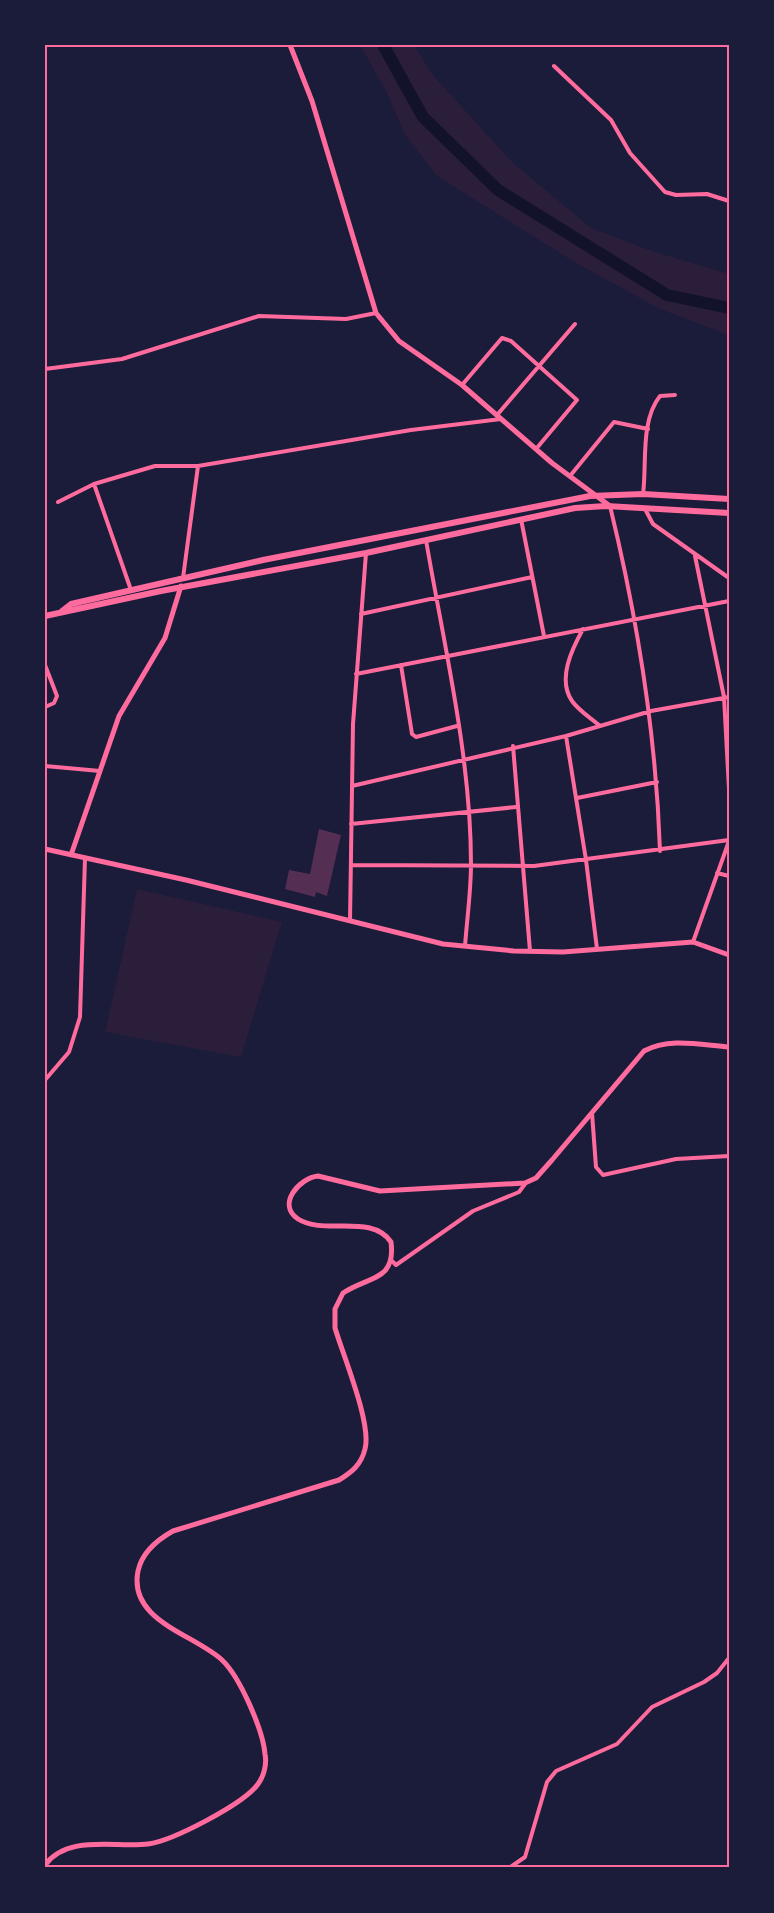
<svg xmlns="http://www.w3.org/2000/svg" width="774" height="1913" font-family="Manrope,sans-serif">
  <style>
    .green { fill: #2a1e3b }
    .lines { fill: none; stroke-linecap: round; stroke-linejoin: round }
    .river { stroke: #12122b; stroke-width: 12 }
    .building { fill: #542f53 }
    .minor { stroke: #ff6b9d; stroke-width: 4 }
    .tertiary { stroke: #ff6b9d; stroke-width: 5 }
    .secondary { stroke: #ff6b9d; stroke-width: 6 }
    .neatline { fill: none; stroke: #ff6b9d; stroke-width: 2 }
  </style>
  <rect width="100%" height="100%" fill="#1b1b3a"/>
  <path class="green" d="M360 45H414L432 74 513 163 591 228 652 251 729 274V335L660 309 576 263 437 176 405 135 386 91Z
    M137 889 282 922 241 1057 105 1032Z"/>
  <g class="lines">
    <path class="river" d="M383 45 423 117 498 190 667 295 729 308"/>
  </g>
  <path class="building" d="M319 829 341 835 327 896 316 892 315 897 285 889 289 870 310 874Z"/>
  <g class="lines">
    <path class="minor" d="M554 66 611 120 630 153 665 192 676 195 707 194 729 201
      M45 369 122 359 259 316 346 319 376 313
      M462 385 502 338 511 341 577 400 536 449
      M497 415 575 324
      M570 476 614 422 648 429
      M94 484 131 590
      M643 494C647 464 640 421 660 396L675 395
      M58 502 94 484 155 466H198L411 430 501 419
      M610 506C638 621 656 732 660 851
      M645 509 653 524 729 578
      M521 519 544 636
      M426 540C444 646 471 757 471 864 471 891 467 919 465 946
      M695 556 724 697 729 789
      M183 578 198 466
      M361 614 532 577
      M583 629C572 649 557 679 572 701 579 711 591 718 600 726
      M45 665 57 696 54 703 45 707
      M401 665 412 734 416 737 457 726
      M356 674 729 601
      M566 736 586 860 597 949
      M513 746 530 951
      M45 766 100 771
      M352 786 566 736 651 711 729 697
      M577 798 657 782
      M351 824 516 807
      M351 865 534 866 729 840
      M717 873 729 876
      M350 921 353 724 366 553
      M693 942 729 841
      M45 1080 69 1052 80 1017 85 858
      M592 1113 596 1167 603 1175 676 1159 729 1156
      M392 1261 396 1265 473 1211 519 1192 525 1184
      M509 1868 525 1857 547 1782 556 1771 617 1744 652 1707 704 1682 717 1673 729 1658"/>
    <path class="tertiary" d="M290 45 312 101 376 313 399 341 462 385 552 463 610 506
      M45 849 186 880 443 944 514 951 563 952 693 942 729 955
      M71 855 119 716 165 638 181 586
      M45 1865C68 1834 115 1848 148 1844 172 1841 244 1804 258 1784 264 1776 267 1764 265 1754 263 1730 240 1677 222 1660 194 1634 128 1621 138 1571 142 1552 157 1540 173 1531L339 1480C352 1472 361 1465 365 1449 372 1424 343 1355 335 1328V1309L343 1293C369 1276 396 1281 391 1242 371 1213 325 1236 298 1219 276 1204 300 1178 318 1176L380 1191 525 1183 536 1178 552 1160 644 1051C669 1037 701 1045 729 1047"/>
    <path class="secondary" d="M62 611 71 604 263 560 590 496 643 494 729 499
      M45 616 161 591 366 553 575 508 606 506 729 513"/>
  </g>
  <rect width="774" height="1913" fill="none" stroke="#1b1b3a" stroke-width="93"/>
  <rect x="46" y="46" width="682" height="1820" class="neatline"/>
</svg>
